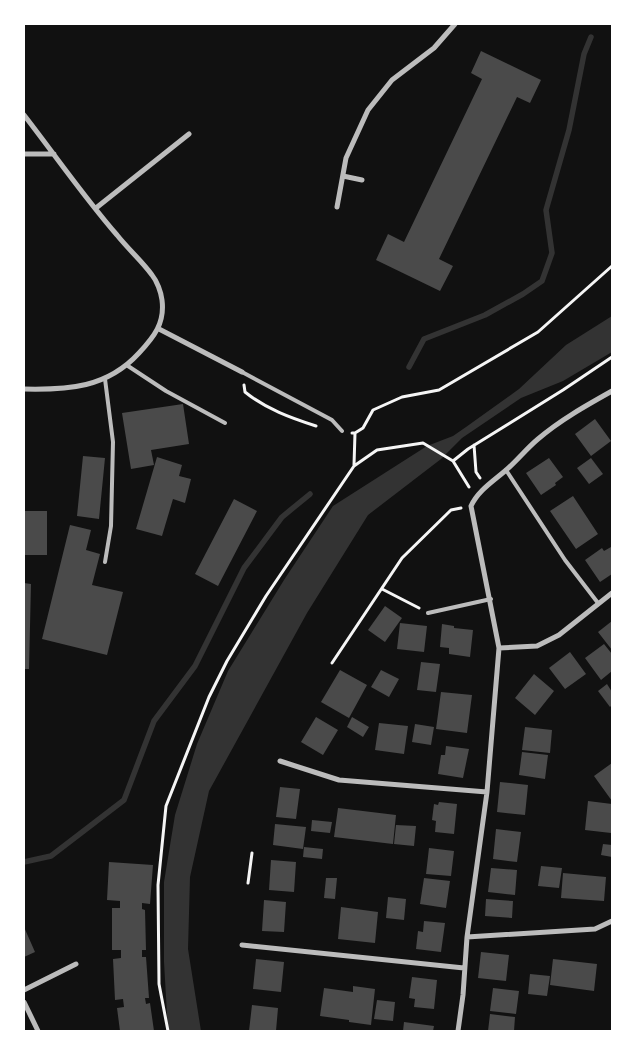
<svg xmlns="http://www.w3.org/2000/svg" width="636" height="1055" font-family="'Varela Round',sans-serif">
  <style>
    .water { fill: #333 }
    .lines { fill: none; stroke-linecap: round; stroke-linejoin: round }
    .stream { stroke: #333; stroke-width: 5.5 }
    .building { fill: #4a4a4a }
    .path { stroke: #f5f5f5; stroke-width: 3 }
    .service { stroke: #bcbcbc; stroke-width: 4 }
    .minor { stroke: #bcbcbc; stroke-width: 5 }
  </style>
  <rect width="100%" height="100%" fill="#111"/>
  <path class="water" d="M612 316V352L563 381 521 398 462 438 441 459 368 515 307 613 209 791 190 877 188 949 201 1031H168L164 962V882L175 815 197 744 228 671 284 580 333 506 427 446 453 436 466 427 519 389 566 345Z"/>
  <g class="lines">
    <path class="stream" d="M409 367 424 339 485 315 523 294 542 281 552 253 546 210 569 130 584 54 591 37
      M24 862 51 856 124 800 154 721 195 666 244 568 282 517 310 494"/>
  </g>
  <path class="building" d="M481 51 541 80 530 103 517 97 439 259 453 266 440 291 376 260 388 234 404 242 482 79 471 73Z
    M183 404 189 444 151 450 154 465 131 469 122 413Z
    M595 419 611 441 591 456 575 434Z
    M83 456 105 458 99 519 77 516Z
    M157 457 182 465 179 476 191 479 185 503 173 499 162 536 136 529Z
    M549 458 563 477 555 483 556 485 541 495 526 473Z
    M591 458 603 474 589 484 577 468Z
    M573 496 598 534 576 549 550 511Z
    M234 499 257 511 218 586 195 574Z
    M24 511H47V555H24Z
    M70 525 91 530 86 550 100 554 92 585 123 592 107 655 42 639Z
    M611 547 612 549V574L600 582 585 560 602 548 604 551Z
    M24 583 31 584 29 669H24Z
    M385 606 402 618 385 642 368 630Z
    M612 621V650L598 632Z
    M400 623 427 626 424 652 397 649Z
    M442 624 454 626V628L473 630 470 657 449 654V648L440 647Z
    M604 644 612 654V671L601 680 585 658Z
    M570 652 586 674 565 689 549 668Z
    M421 662 440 664 436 692 417 690Z
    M340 670 367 685 349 718 321 702Z
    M381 670 399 679 389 697 371 687Z
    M534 674 554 691 535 715 515 698Z
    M607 684 612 692V705L610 707 598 691Z
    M441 692 472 695 467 733 436 729Z
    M316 717 338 730 323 755 301 742Z
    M352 717 369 727 363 737 347 727Z
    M379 723 408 726 404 754 375 750Z
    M415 724 434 727 431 745 412 742Z
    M525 727 552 730 550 753 522 750Z
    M446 746 469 749 463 778 438 774 441 755H445Z
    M522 752 548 755 545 779 519 775Z
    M612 763V801L594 776Z
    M500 782 528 785 525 815 497 812Z
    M280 787 300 789 296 819 276 817Z
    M588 801 612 804 611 833 585 830Z
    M439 802 457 804 454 834 435 832 436 821 432 820 434 804 438 805Z
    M338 808 396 815 393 844 334 837Z
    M312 820 332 822 330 833 311 831Z
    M275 824 306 827 303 849 273 845Z
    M396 825 416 826 414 846 394 844Z
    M496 829 521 832 517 862 493 859Z
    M603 844 612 845V857L601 855Z
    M304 847 323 849 322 859 303 857Z
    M429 848 454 851 451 876 426 874Z
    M271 860 296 862 294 892 269 890Z
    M109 862 153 865 150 904 142 903V909L145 910 146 950H142V957H146L149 998H145L146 1004 150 1003 154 1031H120L117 1008 124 1007 123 999 115 1000 113 959 121 958V950H112V908H120V901L107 900Z
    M541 866 562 868 559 888 538 886Z
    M491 868 517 870 515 895 488 892Z
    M563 873 606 877 604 901 561 898Z
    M326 878H337L335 899 324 898Z
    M424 878 450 881 446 908 420 904Z
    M388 897 406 899 404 920 386 918Z
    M486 899 513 901 512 918 485 916Z
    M264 900 286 902 284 932 262 931Z
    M341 907 378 912 375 943 338 939Z
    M424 921 445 923 441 952 416 949 418 931 423 932Z
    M24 927 35 952 24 957Z
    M481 952 509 955 506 981 478 978Z
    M256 959 284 962 281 992 253 989Z
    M553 959 597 964 594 991 550 985Z
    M530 974 550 976 547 996 528 994Z
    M412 977 437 980 434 1009 414 1007 415 999 409 998Z
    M353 986 375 989 371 1025 349 1022V1020L320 1016 324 988 353 992Z
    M493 988 519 991 516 1014 490 1011Z
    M377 1000 395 1002 393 1021 374 1019Z
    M252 1005 278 1008 276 1031H249Z
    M490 1014 515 1017 514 1031H488Z
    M404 1022 434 1026 433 1031H403Z"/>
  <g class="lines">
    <path class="path" d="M244 385 245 392C266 409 291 418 316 426
      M352 433H355L363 428 373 410 402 397 439 390 538 332 612 266
      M474 445 476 472 480 478
      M453 461 468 449 563 390 612 357
      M354 465 355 433
      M382 589 419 608
      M332 663 402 558 451 510 461 508
      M248 883 252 853
      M168 1031 159 984 158 885 166 806 209 697 227 661 266 596 354 466 377 450 423 443 453 461 469 487"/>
    <path class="service" d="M128 366 166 391 225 423
      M242 372 332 420 342 431
      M506 470 565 560 598 603
      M105 562 111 526 113 442 105 379
      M428 613 491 599"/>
    <path class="minor" d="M24 115C55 155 84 197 117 235 128 249 142 261 152 275 157 281 161 292 162 300 165 323 154 337 139 353 107 388 68 390 24 389
      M24 154H54
      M343 176 362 180
      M337 207 346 158 368 110 392 80 434 48 455 24
      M96 208 189 134
      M159 329 242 372
      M499 648 537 646 559 635 612 593
      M280 761 339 780 487 792
      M467 937 595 929 612 921
      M242 945 464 968
      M24 990 76 964
      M24 1002 38 1031
      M458 1031 463 995 467 937 487 792 499 648 471 506C478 491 492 482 505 471 517 461 526 449 538 439 560 420 587 405 612 391"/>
  </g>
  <rect width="636" height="1055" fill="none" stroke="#ffffff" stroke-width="50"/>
</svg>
